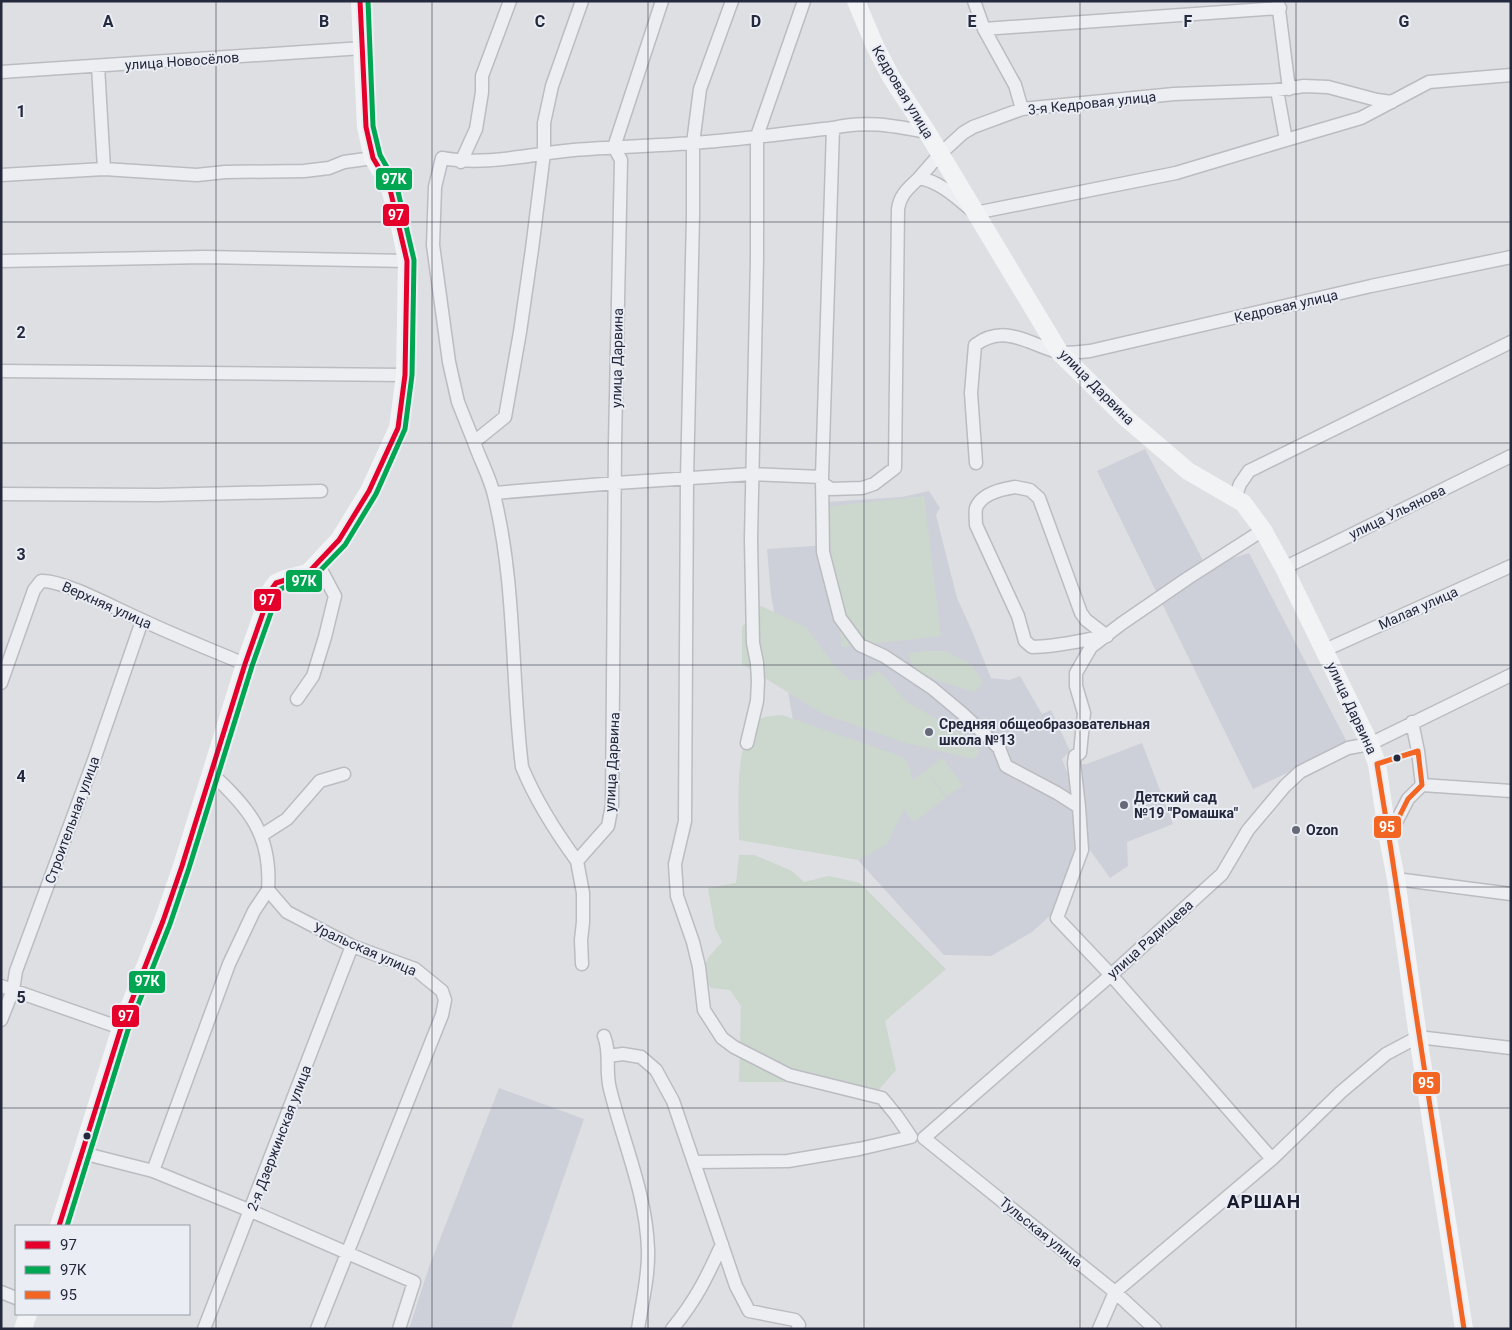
<svg xmlns="http://www.w3.org/2000/svg" width="1512" height="1330" font-family="Roboto,sans-serif">
  <style>
    .built { fill: #ced0d9 }
    .green { fill: #ccd7ce }
    .lines { fill: none; stroke-linecap: round; stroke-linejoin: round }
    .street-casing { stroke: #bbbcc1; stroke-width: 15 }
    .street { stroke: #edeef1; stroke-width: 12 }
    .secondary { stroke: #f2f3f5; stroke-width: 18 }
    .bus-1-casing { stroke: #eaedf4; stroke-width: 9 }
    .bus-2-casing { stroke: #eaedf4; stroke-width: 9 }
    .bus-3-casing { stroke: #eaedf4; stroke-width: 9 }
    .bus-1 { stroke: #e4002b; stroke-width: 5 }
    .bus-2 { stroke: #00a651; stroke-width: 5 }
    .bus-3 { stroke: #f26522; stroke-width: 5 }
    .grid { fill: none; stroke: #25293d; stroke-width: 1; stroke-opacity: 0.55 }
    .poi-dot { fill: #666977; stroke: #eaedf4; stroke-width: 2 }
    .bus-dot { fill: #25293d; stroke: #eaedf4; stroke-width: 2 }
    .labels { text-anchor: middle; stroke-width: 4; stroke-linejoin: round; paint-order: stroke }
    .street-label { font-size: 14px; fill: #25293d; stroke: #eaedf4 }
    .poi-label { font-size: 14px; font-weight: bold; fill: #25293d; stroke: #eaedf4; text-anchor: start }
    .district-label { font-size: 19px; font-weight: bold; letter-spacing: 1px; fill: #171b2d; stroke: #eaedf4 }
    .grid-label { font-size: 16px; text-anchor: middle; font-weight: bold; fill: #25293d; stroke: #eaedf4; stroke-width: 4; stroke-linejoin: round; paint-order: stroke }
    .line-badge { stroke: #eaedf4; stroke-width: 2 }
    .badge-label { font-size: 14px; text-anchor: middle; font-weight: bold; fill: #fff }
  </style>
  <rect width="100%" height="100%" fill="#dedfe3"/>
  <path class="built" d="M1145 449 1206 566 1249 553 1348 744 1253 789 1097 471Z
    M929 491 940 508 936 515 957 598 969 624 991 678 1009 680 1020 676 1042 714 1051 710 1070 751 1062 759 1070 779 1078 840 1072 874 1053 913 1032 932 991 956 944 955 808 805 771 595 767 549 828 545 826 502 902 497Z
    M1142 743 1173 824 1127 842 1128 866 1110 878 1085 843 1077 765 1087 764Z
    M499 1088 584 1119 511 1329H409L429 1267Z"/>
  <path class="green" d="M924 496 941 636 842 647 826 507Z
    M761 606 806 627 835 666 850 680H865L878 670 907 702 969 738 980 752 973 759 906 743 823 714 742 664V627Z
    M927 651H945L971 664 983 682 975 692C956 686 924 679 912 664 909 661 909 656 908 653Z
    M782 715 903 757 910 768 912 780 926 771 946 798 914 822 904 809 887 844 859 860 739 840C739 812 733 734 760 719 766 716 776 716 782 715Z
    M942 758 963 785 947 797 926 770Z
    M739 855H754L792 871 804 882 829 876 860 883 946 969 885 1021 896 1070 875 1094 820 1082H739L741 1006 730 990 711 988C696 965 707 960 722 942L715 928 708 888 736 883Z"/>
  <g class="lines">
    <defs>
      <path id="street" d="M582 1 552 86 544 123V153L532 249 520 332 505 417 474 442C480 460 490 477 494 495 516 584 511 677 522 767 536 801 555 831 577 861L608 826 612 805 615 443 621 160 614 147 662 1
        M974 1 984 29 1015 85 1022 109
        M1278 2 1289 89
        M984 29 1280 8
        M98 66 104 169
        M1 72 363 48
        M1286 140 1361 118 1429 82 1511 75
        M461 162 476 129 482 92V76L510 1
        M1 175 104 169 197 175 225 172 304 171 329 168 344 162 373 158
        M919 178 940 154 963 133 973 127 1022 109 1174 94 1277 90 1304 86 1328 87 1377 100 1392 102
        M1 261 205 257 407 261
        M1 371 405 375
        M474 442 458 402 449 362 433 245 435 187 442 158C486 166 530 154 574 150 614 147 653 146 692 143 739 140 786 133 833 128 865 120 894 126 927 132
        M976 463 971 393 975 345C1005 323 1028 344 1058 352 1067 354 1080 352 1090 351L1371 286 1511 257
        M822 477 833 128
        M822 483 831 489 862 488 874 484 895 468 898 209C900 194 909 188 919 178 940 181 959 200 975 213L1176 173 1286 140 1277 90
        M1015 487 1030 490 1039 498 1081 613 1086 620 1107 636C1082 640 1058 647 1032 647L1025 641 1018 616 976 525C976 520 975 513 976 508 981 494 1002 489 1015 487Z
        M494 493 616 483 752 474 822 477 823 552 840 618 860 645 884 656 932 688 963 714 999 748 1006 766 1057 793 1079 807 1074 763 1075 756 1080 753 1084 713 1076 686V673L1091 647 1121 624 1188 578 1263 530
        M1 494 157 495 321 491
        M1235 498 1240 484 1249 471 1511 342
        M1284 568 1511 456
        M1325 650 1511 566
        M1 683 34 590 41 581C65 580 118 610 142 620 176 636 211 650 245 664
        M297 699 313 676 325 637 335 596 318 564
        M747 743 757 701 758 681 757 663 753 643 751 539 757 259V136L804 1
        M211 773C249 808 272 835 268 890
        M1422 785 1511 791
        M1079 807 1082 850 1057 918 1111 975 1272 1159
        M262 835 287 819 320 781 344 774
        M1388 838 1408 799 1422 785 1418 751 1412 722
        M577 861 583 893V922L581 940 582 964
        M1396 879 1511 894
        M1 986 121 1028
        M1 1020 13 990 16 971 94 760 142 621
        M604 1036C611 1053 605 1071 610 1089 623 1142 646 1193 648 1249 649 1275 642 1303 638 1329
        M608 1056 623 1054 641 1057 656 1070 673 1101 736 1286 749 1311 795 1320 799 1325 798 1329
        M82 1153 153 1171 251 1211 414 1282 399 1329
        M695 1162 788 1161 859 1149 911 1137 896 1115 882 1098 789 1075 734 1047 722 1038 704 1010 699 967 693 942 677 896 675 864 685 821 687 479 693 216V143L700 89 732 1
        M153 1171 229 964 254 911 268 890 287 912 352 946 415 969 442 991 445 1000 442 1015 317 1329
        M1 1292 16 1298
        M204 1329 352 946
        M672 1329C696 1300 707 1277 722 1244
        M1099 1329 1115 1292 1272 1159 1341 1092 1386 1054 1418 1037 1511 1048
        M1155 1329 1115 1292 924 1138 1111 975 1222 874 1248 830 1285 786 1300 772 1348 748 1370 744 1511 675"/>
    </defs>
    <use href="#street" class="street-casing"/>
    <use href="#street" class="street"/>
    <path class="secondary" d="M856 1 875 46 891 77 927 132 1060 353 1126 418 1188 471 1243 503 1263 530 1284 568 1370 744 1377 764 1388 838 1396 879 1418 1037 1464 1329
      M59 1226 121 1028 163 921 182 866 245 664 271 590 276 583 285 579 308 573 339 540 369 491 398 428 405 375 407 261 399 222 389 185 373 158 366 127 360 1
      M23 1329 28 1314"/>
    <defs>
      <path id="bus-1" d="M59 1226 121 1028 163 921 182 866 245 664 271 590 276 583 308 573 339 540 369 491 398 428 405 375 407 261 389 185 373 158 366 127 360 1"/>
      <path id="bus-2" d="M67 1226 128 1030 170 924 189 868 252 666 278 593 281 589 287 586 312 579 345 545 376 494 405 429 412 375 414 260 396 183 380 155 373 126 368 1"/>
      <path id="bus-3" d="M1418 751 1422 785 1408 799 1389 837 1377 764Z
        M1389 837 1464 1329"/>
    </defs>
    <use href="#bus-1" class="bus-1-casing"/>
    <use href="#bus-2" class="bus-2-casing"/>
    <use href="#bus-3" class="bus-3-casing"/>
    <use href="#bus-1" class="bus-1"/>
    <use href="#bus-2" class="bus-2"/>
    <use href="#bus-3" class="bus-3"/>
  </g>
  <path class="grid" d="M216 1V1329M432 1V1329M648 1V1329M864 1V1329M1080 1V1329M1296 1V1329M1 222H1511M1 443H1511M1 665H1511M1 887H1511M1 1108H1511"/>
  <g class="poi-dot">
    <circle cx="929" cy="732" r="5"/>
    <circle cx="1124" cy="805" r="5"/>
    <circle cx="1296" cy="830" r="5"/>
  </g>
  <g class="bus-dot">
    <circle cx="1397" cy="758" r="4.5"/>
    <circle cx="87" cy="1136" r="4.5"/>
  </g>
  <g class="labels">
    <g class="street-label">
      <text transform="translate(182 61) rotate(-4)" y="5">улица Новосёлов</text>
      <text transform="translate(903 92) rotate(59)" y="5">Кедровая улица</text>
      <text transform="translate(1092 103) rotate(-6)" y="5">3-я Кедровая улица</text>
      <text transform="translate(1286 306) rotate(-13)" y="5">Кедровая улица</text>
      <text transform="translate(617 358) rotate(-89)" y="5">улица Дарвина</text>
      <text transform="translate(1097 387) rotate(45)" y="5">улица Дарвина</text>
      <text transform="translate(1397 512) rotate(-26)" y="5">улица Ульянова</text>
      <text transform="translate(107 605) rotate(24)" y="5">Верхняя улица</text>
      <text transform="translate(1418 608) rotate(-24)" y="5">Малая улица</text>
      <text transform="translate(1352 708) rotate(65)" y="5">улица Дарвина</text>
      <text transform="translate(612 762) rotate(-87)" y="5">улица Дарвина</text>
      <text transform="translate(72 820) rotate(-70)" y="5">Строительная улица</text>
      <text transform="translate(1150 939) rotate(-42)" y="5">улица Радищева</text>
      <text transform="translate(365 949) rotate(24)" y="5">Уральская улица</text>
      <text transform="translate(279 1138) rotate(-69)" y="5">2-я Дзержинская улица</text>
      <text transform="translate(1041 1232) rotate(39)" y="5">Тульская улица</text>
    </g>
    <g class="poi-label">
      <text x="939" y="729">Средняя общеобразовательная<tspan x="939" dy="16">школа №13</tspan></text>
      <text x="1134" y="802">Детский сад<tspan x="1134" dy="16">№19 "Ромашка"</tspan></text>
      <text x="1306" y="835">Ozon</text>
    </g>
    <g class="district-label">
      <text x="1264" y="1208">АРШАН</text>
    </g>
  </g>
  <g class="grid-label">
    <text x="108" y="27">A</text>
    <text x="324" y="27">B</text>
    <text x="540" y="27">C</text>
    <text x="756" y="27">D</text>
    <text x="972" y="27">E</text>
    <text x="1188" y="27">F</text>
    <text x="1404" y="27">G</text>
    <text x="21" y="117">1</text>
    <text x="21" y="338">2</text>
    <text x="21" y="560">3</text>
    <text x="21" y="782">4</text>
    <text x="21" y="1003">5</text>
  </g>
  <g class="line-badge">
    <rect x="375" y="167" width="38" height="24" rx="5" fill="#00a651"/>
    <rect x="382" y="203" width="28" height="24" rx="5" fill="#e4002b"/>
    <rect x="285" y="569" width="38" height="24" rx="5" fill="#00a651"/>
    <rect x="253" y="588" width="29" height="24" rx="5" fill="#e4002b"/>
    <rect x="1373" y="815" width="29" height="24" rx="5" fill="#f26522"/>
    <rect x="128" y="970" width="38" height="24" rx="5" fill="#00a651"/>
    <rect x="111" y="1004" width="29" height="24" rx="5" fill="#e4002b"/>
    <rect x="1412" y="1071" width="29" height="24" rx="5" fill="#f26522"/>
  </g>
  <g class="badge-label">
    <text x="394" y="184">97К</text>
    <text x="396" y="220">97</text>
    <text x="304" y="586">97К</text>
    <text x="267" y="605">97</text>
    <text x="1387" y="832">95</text>
    <text x="147" y="986">97К</text>
    <text x="126" y="1021">97</text>
    <text x="1426" y="1088">95</text>
  </g>
  <rect width="1512" height="1330" fill="none" stroke="#25293d" stroke-width="5"/>
  <rect x="15" y="1225" width="175" height="90" fill="#eaedf4" stroke="#9b9fab"/>
  <rect x="25" y="1241" width="25" height="8" fill="#e4002b" stroke="#9b9fab"/>
  <text x="60" y="1250" font-size="15" fill="#25293d">97</text>
  <rect x="25" y="1266" width="25" height="8" fill="#00a651" stroke="#9b9fab"/>
  <text x="60" y="1275" font-size="15" fill="#25293d">97К</text>
  <rect x="25" y="1291" width="25" height="8" fill="#f26522" stroke="#9b9fab"/>
  <text x="60" y="1300" font-size="15" fill="#25293d">95</text>
</svg>
